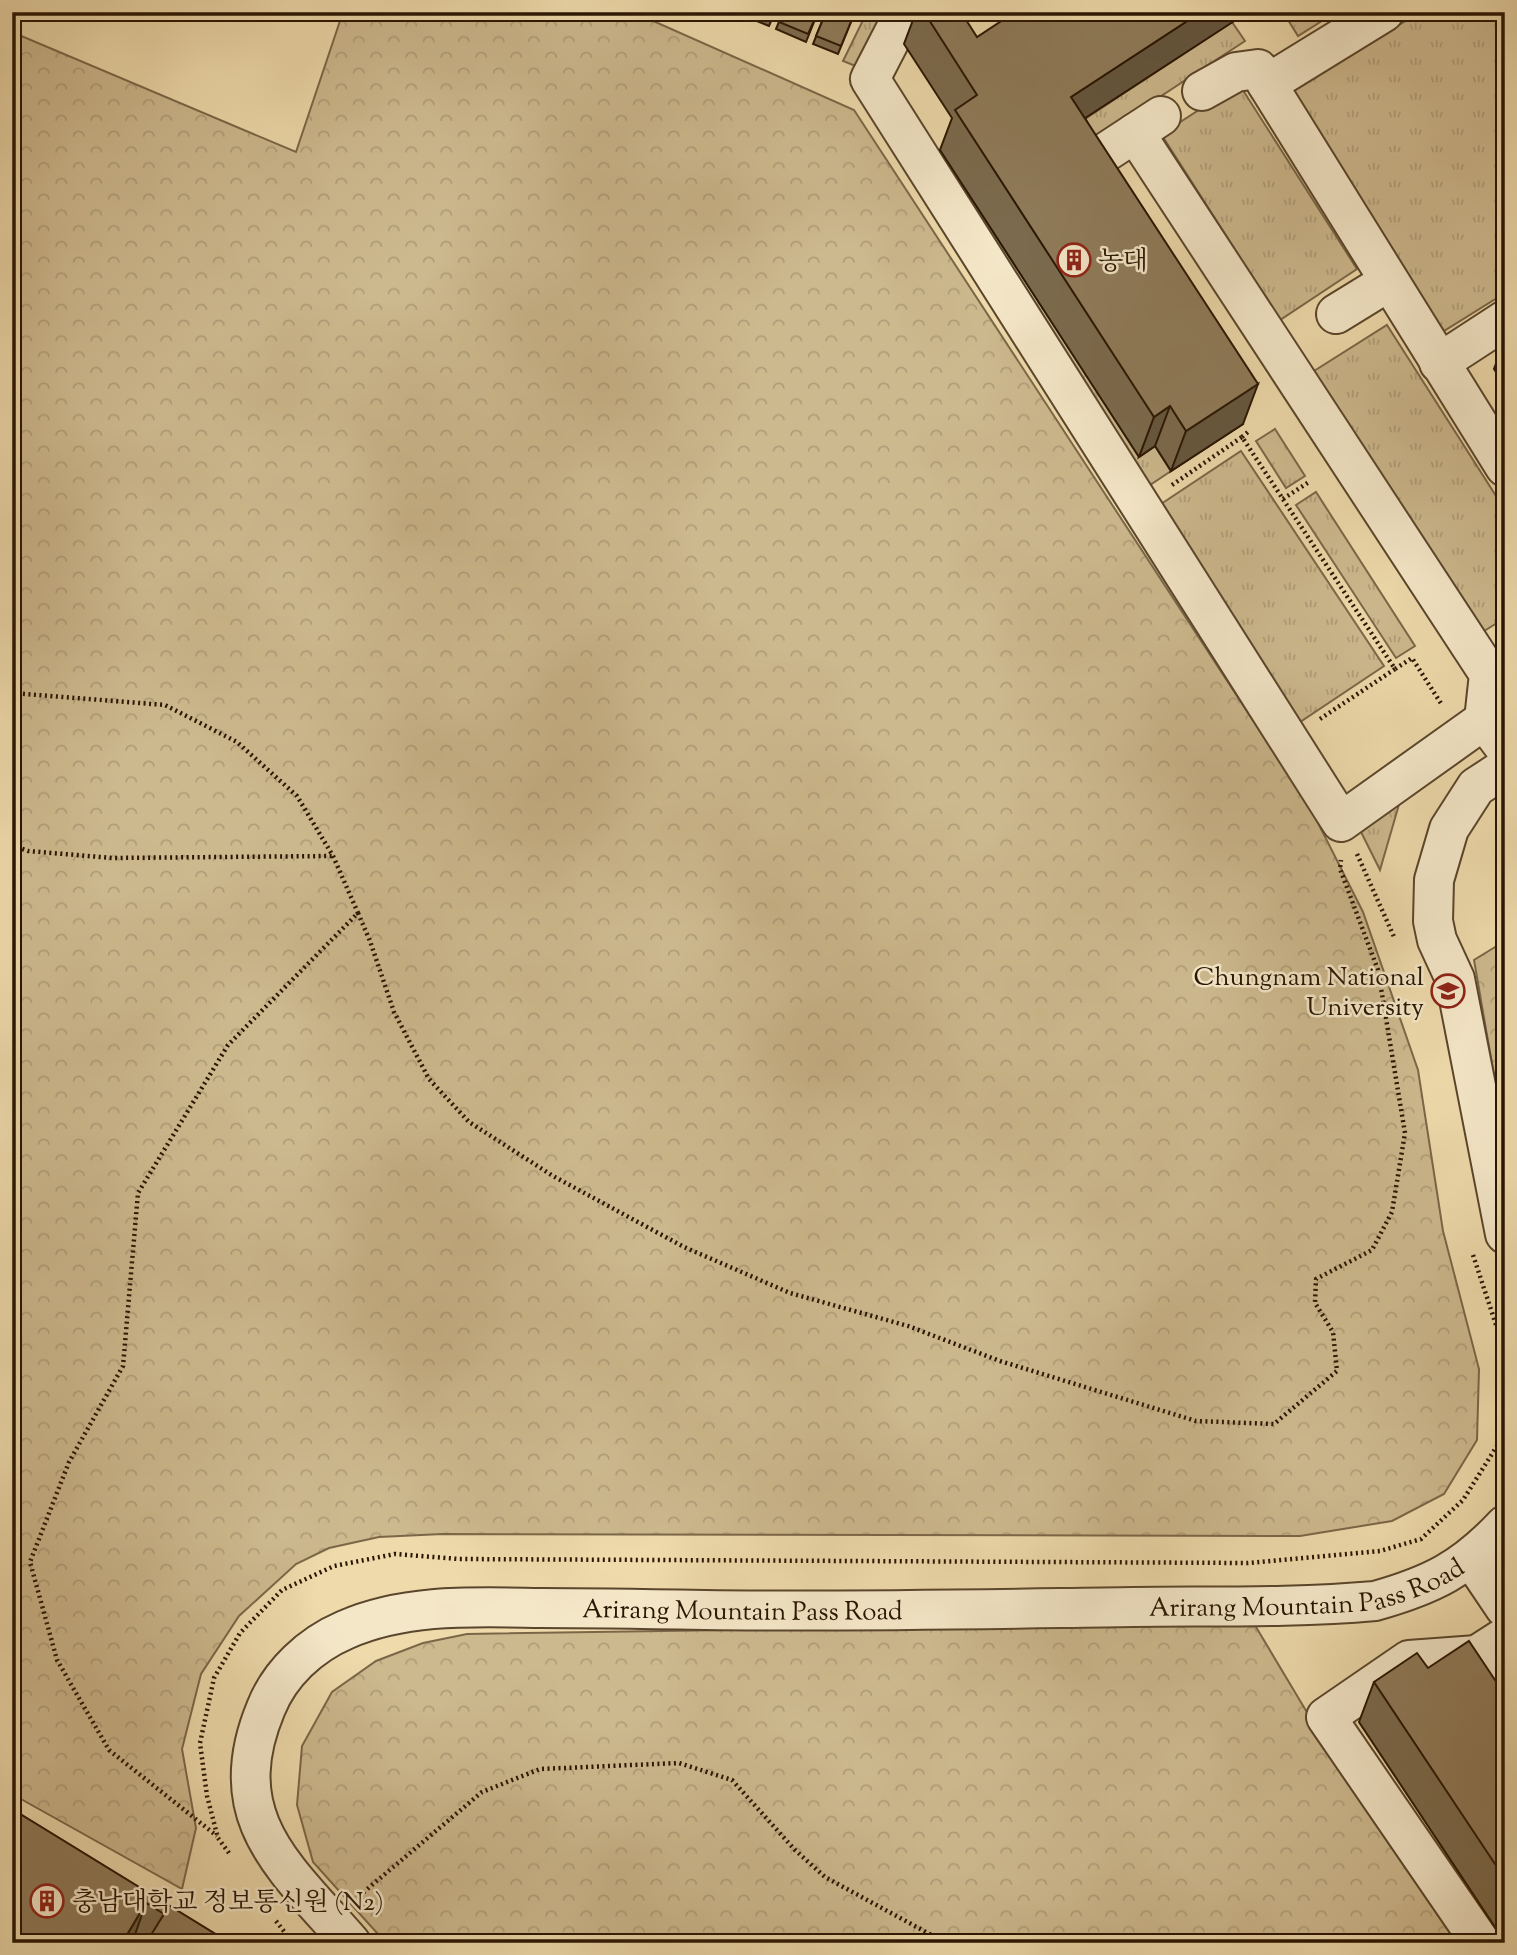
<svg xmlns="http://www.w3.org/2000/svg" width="1517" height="1955" font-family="'Sorts Mill Goudy','Noto Serif KR',serif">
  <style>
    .grass { fill: url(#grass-tufts); stroke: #7b6748; stroke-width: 2 }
    .forest { fill: url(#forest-crowns); stroke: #7b6748; stroke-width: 2 }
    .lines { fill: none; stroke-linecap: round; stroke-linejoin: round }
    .minor-casing { stroke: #5a462c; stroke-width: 42 }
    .path { stroke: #291502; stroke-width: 4.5; stroke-dasharray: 2 3.5; stroke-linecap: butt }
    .minor { stroke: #f4e7c8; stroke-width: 38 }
    .wall { fill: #7b6a4d; stroke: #291502; stroke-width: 2 }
    .shaded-wall { fill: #64563f; stroke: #291502; stroke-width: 2 }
    .building { fill: #8f7b5a; stroke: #291502; stroke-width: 2 }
    .labels { text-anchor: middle; stroke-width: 5; stroke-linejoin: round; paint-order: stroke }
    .poi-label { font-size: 26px; fill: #291502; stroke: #f4e7c8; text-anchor: start }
    .street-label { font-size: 26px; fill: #291502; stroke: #f4e7c8 }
  </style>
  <defs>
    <pattern id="grass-tufts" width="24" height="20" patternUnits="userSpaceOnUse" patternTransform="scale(1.75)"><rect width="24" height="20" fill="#cdb98e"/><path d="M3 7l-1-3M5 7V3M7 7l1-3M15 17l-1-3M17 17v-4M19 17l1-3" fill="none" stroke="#b09e79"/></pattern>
    <pattern id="forest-crowns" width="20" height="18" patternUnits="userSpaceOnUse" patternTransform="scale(1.75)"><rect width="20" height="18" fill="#cdb98e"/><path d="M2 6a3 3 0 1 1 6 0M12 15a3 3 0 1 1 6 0" fill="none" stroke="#b09e79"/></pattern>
  </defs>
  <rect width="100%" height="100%" fill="#eedaab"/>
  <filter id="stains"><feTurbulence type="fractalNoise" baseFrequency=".00286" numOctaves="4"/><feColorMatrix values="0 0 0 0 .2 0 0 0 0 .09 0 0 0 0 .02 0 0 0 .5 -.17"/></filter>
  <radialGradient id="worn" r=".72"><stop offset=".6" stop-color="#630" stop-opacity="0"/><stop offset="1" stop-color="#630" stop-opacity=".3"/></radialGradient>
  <path class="grass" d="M867 12H891L863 69 843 61Z
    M1289 12H1336L1298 36 1285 15Z
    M1420 12H1505V293L1439 334 1291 92Z
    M1232 22 1245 41 1094 140 1082 121Z
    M1239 84 1357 269 1280 320 1163 137 1168 130Z
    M940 150 1139 456 1155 446 1171 471 1147 487 932 155Z
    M1387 325 1505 510V618L1481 633 1314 371Z
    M1275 429 1305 476 1286 488 1256 441Z
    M1241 451 1384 666 1300 722 1158 506Z
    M1316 492 1415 646 1396 658 1296 505Z
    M1400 801 1380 870 1360 830Z"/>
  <path class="forest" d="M343 12H633L854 110 1311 809 1363 912 1418 1070 1443 1231 1479 1369 1477 1440 1444 1494 1392 1521 1300 1536 442 1534 379 1537 329 1548 296 1564 239 1616 201 1674 182 1749 196 1828 182 1889 12 1794V32L296 152Z
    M1500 944 1505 951V1139L1474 960Z
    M1253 1622 1305 1709 1459 1943H386L313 1862 297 1805 302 1746 332 1692 376 1661 423 1643 467 1634Z"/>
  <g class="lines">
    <defs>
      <g id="minor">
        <path d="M907 12 902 17 870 79 1341 822 1484 720"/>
        <path d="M1384 12 1267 84 1505 467"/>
        <path d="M1202 91 1236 72 1258 69 1267 84"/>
        <path d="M1135 133 1489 674 1484 720 1505 748"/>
        <path d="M1103 154 1161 116"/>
        <path d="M1336 314 1388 282"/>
        <path d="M1439 363 1505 320"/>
        <path d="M1505 768 1476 787 1449 829 1434 880 1433 921 1437 940 1455 979 1505 1234"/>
        <path d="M1472 1559 1505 1608"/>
        <path d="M1505 1637 1477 1655 1505 1698"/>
        <path d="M1477 1655 1409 1660 1326 1717 1481 1943"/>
        <path id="s1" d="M351 1943C285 1867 220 1818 266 1708 280 1673 310 1645 345 1630 406 1603 476 1607 541 1608 596 1608 651 1609 705 1610 848 1612 990 1609 1133 1607 1213 1606 1295 1608 1375 1601 1432 1585 1464 1569 1505 1525"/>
      </g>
    </defs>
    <use href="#minor" class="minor-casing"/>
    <path class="path" d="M1242 437 1249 431
      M1172 485 1242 437 1395 669 1412 658 1442 705
      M1283 499 1309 482
      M12 693 165 705 237 742 297 796 333 856 358 913 228 1045 138 1193 123 1366 69 1462 30 1562 57 1660 109 1750 217 1836
      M1320 719 1395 669
      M12 845 28 851 112 858 332 856
      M1357 854 1395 939
      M358 913 370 941 394 1012 429 1079 469 1122 553 1176 684 1247 790 1293 908 1326 1000 1361 1196 1421 1274 1424 1337 1371 1333 1332 1315 1303 1316 1279 1372 1250 1392 1212 1405 1133 1378 970 1340 869 1341 860
      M1473 1255 1501 1340 1505 1370
      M229 1853 218 1838 207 1796 200 1743 214 1678 240 1633 282 1590 334 1566 395 1554 459 1559 1248 1563 1380 1551 1421 1539 1463 1500 1502 1438 1505 1409
      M359 1896 482 1792 540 1769 679 1763 732 1780 795 1850 825 1877 946 1943
      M276 1921 293 1943"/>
    <use href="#minor" class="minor"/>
  </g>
  <path class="wall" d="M740 12H775L769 26 739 14Z
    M783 12H818L806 42 776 29Z
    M826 12H855L838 54 813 44Z
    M916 12H924L977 37 1085 118 1243 424 1171 471 1155 446 1139 457 940 150 952 118 904 44Z
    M1505 337V386L1494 369 1500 353 1497 348 1499 340Z
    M1428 1668 1505 1695V1929L1499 1933 1359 1722 1374 1682Z
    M12 1809 230 1943H12Z"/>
  <path class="shaded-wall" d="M1201 12H1248L1056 137 1071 97Z
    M1258 384 1243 424 1171 471 1186 431Z
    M1170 406 1155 446 1139 457 1154 417Z
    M146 1903 132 1943H122Z
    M1505 1918V1929L1499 1933Z"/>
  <path class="building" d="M757 12H774L772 18Z
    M783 12H818L808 34 779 22Z
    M826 12H855L841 46 816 36Z
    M924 12H961L977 37 1015 12H1201L1071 97 1258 384 1186 431 1170 406 1154 417 955 110 977 95Z
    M1505 337V340L1502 345 1499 340Z
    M1469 1641 1505 1695V1879L1374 1682 1417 1653 1428 1668Z
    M12 1809 230 1943H146L164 1914 146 1903 122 1943H25L12 1935Z"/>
  <defs>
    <symbol id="building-ring" viewBox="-11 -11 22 22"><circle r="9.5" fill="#f4e7c8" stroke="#8f2418" stroke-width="1.5"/><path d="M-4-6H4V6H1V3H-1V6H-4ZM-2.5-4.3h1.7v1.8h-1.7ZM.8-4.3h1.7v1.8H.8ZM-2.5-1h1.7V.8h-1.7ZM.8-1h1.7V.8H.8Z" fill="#8f2418"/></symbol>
    <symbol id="university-ring" viewBox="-11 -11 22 22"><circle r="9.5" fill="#f4e7c8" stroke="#8f2418" stroke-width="1.5"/><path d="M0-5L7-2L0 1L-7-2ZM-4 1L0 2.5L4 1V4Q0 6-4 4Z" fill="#8f2418"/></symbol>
  </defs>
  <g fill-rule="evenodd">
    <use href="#building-ring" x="1055" y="241" width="38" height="38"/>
    <use href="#university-ring" x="1429" y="972" width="38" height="38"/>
    <use href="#building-ring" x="28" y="1882" width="38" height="38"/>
  </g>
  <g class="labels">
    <g class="poi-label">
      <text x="1098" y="269">농대</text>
      <text x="1424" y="985" text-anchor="end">Chungnam National<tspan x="1424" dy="30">University</tspan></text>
      <text x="72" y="1910">충남대학교 정보통신원 (N2)</text>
    </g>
    <g class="street-label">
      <text dy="9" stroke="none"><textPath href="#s1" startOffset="1351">Arirang Mountain Pass Road</textPath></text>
      <text dy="9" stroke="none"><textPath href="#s1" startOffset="784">Arirang Mountain Pass Road</textPath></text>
    </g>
  </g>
  <rect width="1517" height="1955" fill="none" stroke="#eedaab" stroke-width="42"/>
  <rect x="14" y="14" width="1489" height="1927" fill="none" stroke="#291502" stroke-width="3.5"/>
  <rect x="21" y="21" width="1475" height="1913" fill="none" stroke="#291502" stroke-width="2"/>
  <rect width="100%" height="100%" filter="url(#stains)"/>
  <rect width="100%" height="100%" fill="url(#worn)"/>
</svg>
